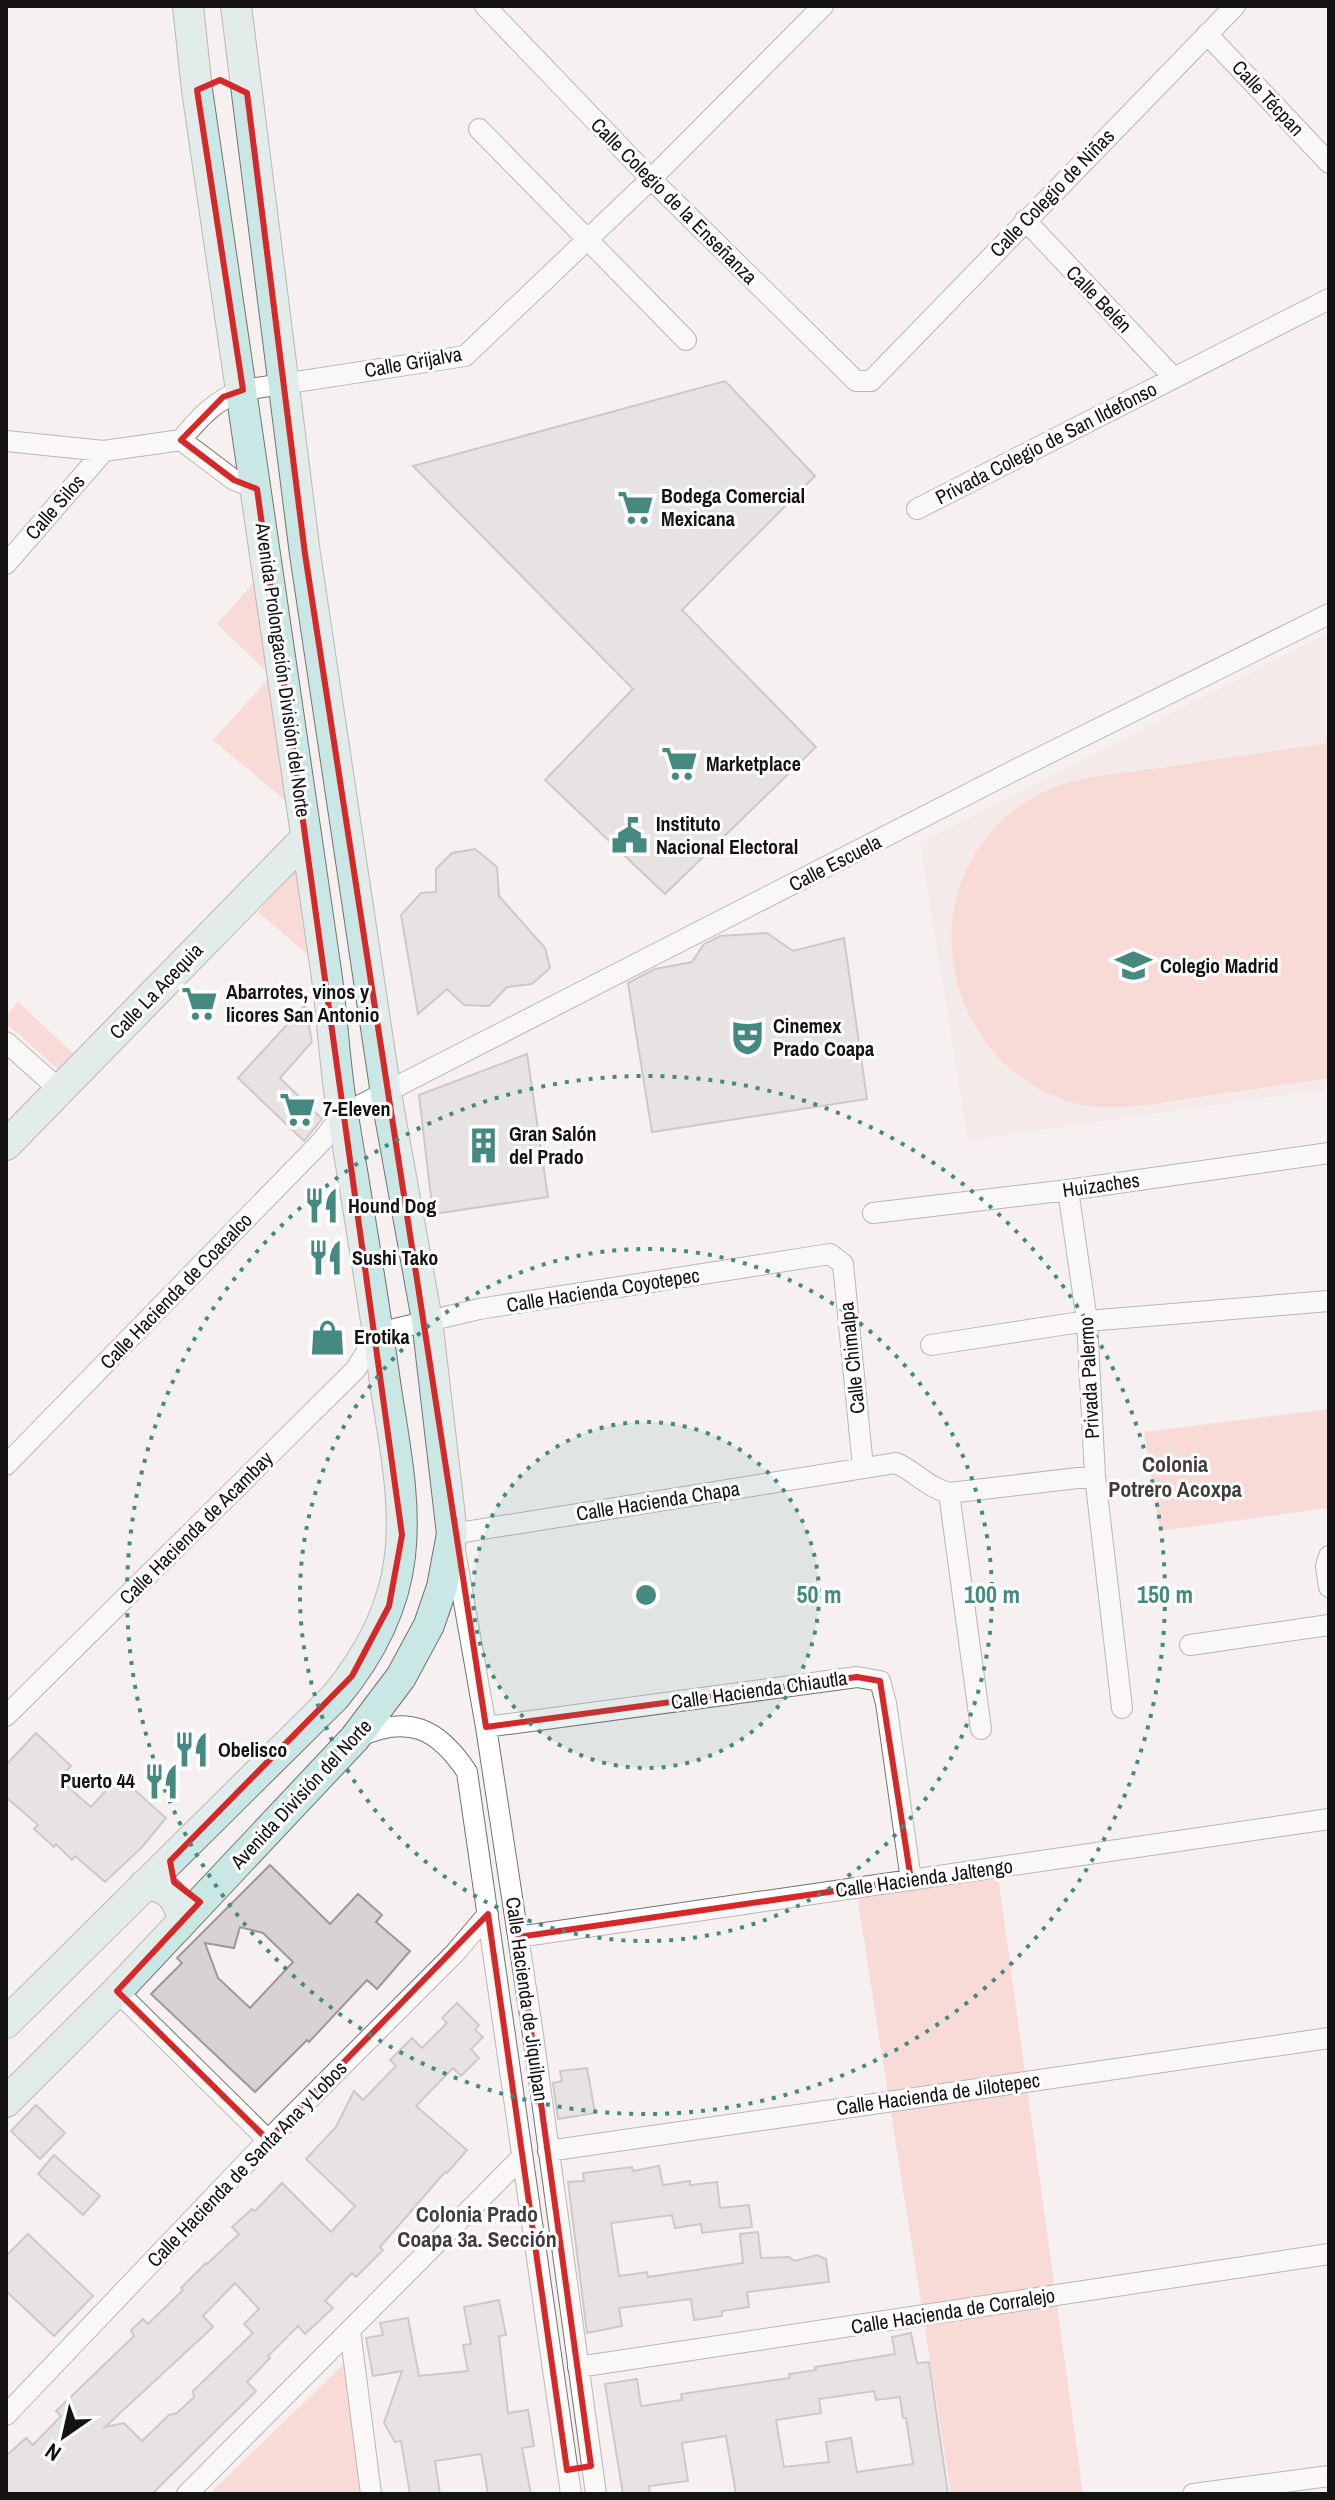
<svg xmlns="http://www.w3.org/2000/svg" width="1335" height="2500" font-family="'Archivo Narrow',sans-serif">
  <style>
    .built { fill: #f0e3e1 }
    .green { fill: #fabfb9 }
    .building { fill: #d8d3d2; stroke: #9d9998; stroke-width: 2; fill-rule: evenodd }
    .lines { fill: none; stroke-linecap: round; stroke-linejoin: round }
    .street-casing { stroke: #757170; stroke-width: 22 }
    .secondary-casing { stroke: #757170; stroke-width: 32 }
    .street { stroke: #fff; stroke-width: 20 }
    .secondary { stroke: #c9e8e5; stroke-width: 30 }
    .marked { fill: none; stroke: #d62828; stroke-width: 6; stroke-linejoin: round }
    .ring { fill: none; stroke: #448a81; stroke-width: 4; stroke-dasharray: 4 8 }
    .labels { text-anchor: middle; stroke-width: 6; stroke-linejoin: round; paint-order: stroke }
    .street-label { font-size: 20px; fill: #141212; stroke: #fff }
    .poi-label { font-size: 20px; font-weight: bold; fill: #141212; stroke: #fff; text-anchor: start }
    .neighbourhood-label { font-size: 22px; font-weight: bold; fill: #413d3d; stroke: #fff }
    .centre { fill: #448a81; stroke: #fff; stroke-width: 4 }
    .ring-label { font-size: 24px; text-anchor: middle; font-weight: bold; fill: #448a81; stroke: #fff; stroke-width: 6; stroke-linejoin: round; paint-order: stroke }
  </style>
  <rect width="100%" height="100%" fill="#f6f1f0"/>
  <path class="built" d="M1329 632V1089L968 1141 920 843Z"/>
  <path class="green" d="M262 573 285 800 213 740 271 676 217 624Z
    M1329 743V1078C1285 1084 1241 1091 1197 1097 1156 1103 1112 1114 1071 1102 937 1062 907 877 1027 801 1066 776 1116 774 1161 768 1217 759 1273 751 1329 743Z
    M295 868 307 954 258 912Z
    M18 1002 75 1055 60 1071 6 1023V1016Z
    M1329 1409V1508L1160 1531 1144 1432Z
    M998 1876 1083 2494H951L857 1896Z
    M346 2362 359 2494H209Z"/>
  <path class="building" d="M725 381 815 476 682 610 816 747 665 894 545 780 633 689 413 466Z
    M475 849 497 867 499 896 545 948 550 968 532 984 507 987 489 1006 464 1005 447 989 418 1014 401 915 421 893 436 892V869L452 853Z
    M767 933 793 951 844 938 867 1099 652 1132 628 983 655 969 692 962 704 944 720 936Z
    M305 1005 312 1042 280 1078 322 1119 304 1141 238 1078Z
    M527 1054 548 1197 433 1214 419 1095Z
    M36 1733 71 1766 59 1779 91 1807 119 1776 166 1818 142 1847 105 1882 75 1856 72 1860 56 1844 54 1847 34 1829 38 1825 6 1797V1765Z
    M270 1865 330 1924 358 1894 382 1915 376 1922 410 1951 377 1989 367 1980 309 2042 307 2040 255 2092 151 1994 182 1963 177 1958ZM240 1927 263 1933 293 1962 250 2008 218 1978 205 1943 234 1948Z
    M457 2003 479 2025 475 2030 483 2037 471 2049 479 2058 461 2076 453 2068 416 2106 467 2150 447 2173 445 2172 380 2247 383 2250 356 2277 352 2273 325 2301 333 2308 305 2334 298 2326 268 2356 270 2358 247 2382 256 2391 152 2494H6V2456L26 2438 33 2445 61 2416 56 2411 134 2336 131 2330 143 2319 148 2324 183 2290 181 2288 206 2263 207 2264 239 2234 232 2227 252 2209 255 2211 282 2183 331 2232 355 2206 306 2159 336 2127 354 2091 363 2100 396 2066 390 2060 412 2038 422 2048 447 2023 442 2018ZM235 2283 259 2309 244 2324 253 2333 193 2391 194 2397 177 2413 169 2415 142 2441 124 2423 105 2427 213 2327 203 2316Z
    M587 2068 595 2113 558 2119 553 2083 562 2081 560 2071Z
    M36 2105 65 2133 40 2159 11 2131Z
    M54 2155 100 2196 83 2215 38 2174Z
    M659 2166 663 2185 690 2181V2185L717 2182 720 2208 749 2205 752 2227 702 2233 701 2224 675 2228 672 2215 611 2223 619 2276 647 2272 648 2277 743 2263 740 2234 758 2232 761 2258 789 2257 795 2261 817 2255 826 2259 829 2282 747 2292 749 2307 722 2311V2316L694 2320 691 2299 619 2308 622 2326 587 2333 568 2182 584 2181 583 2173 632 2167 633 2171Z
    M28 2234 93 2296 54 2336 6 2291V2256Z
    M499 2300 506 2335 499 2336 508 2413 528 2410 534 2446 522 2448 531 2494H488L481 2454 435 2461 440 2494H410L401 2441 395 2442 384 2423 402 2371 373 2376 366 2338 383 2335 380 2323 408 2318 419 2376 468 2371 463 2345 471 2344 464 2307Z
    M911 2333 917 2363 929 2362 948 2494H736L726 2436 682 2443 688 2481 649 2486 650 2494H623L605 2384 637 2379 641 2406 682 2400 681 2394 790 2378 789 2374 816 2370 815 2367 895 2354 892 2337ZM874 2391 876 2400 900 2397 903 2418H906L913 2464 857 2472 851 2438 826 2442 829 2462 784 2467 776 2420 821 2413 819 2399Z"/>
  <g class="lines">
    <defs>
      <path id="street" d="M485 6 651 179 856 381H871L1235 6
        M1207 34 1329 163
        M479 129 686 340
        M1025 220 1174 378
        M181 440C199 418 215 400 243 390L465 356 651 179 823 6
        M6 441 104 451 181 440 234 480 257 489
        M917 509 1329 299
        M6 564 104 451
        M6 1042 60 1090
        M1068 1190 1087 1321 1095 1476 1122 1708
        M873 1213 1068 1190 1329 1153
        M931 1345 1087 1321 1329 1301
        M6 1465 322 1141 343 1114 1019 768 1329 614
        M949 1493 981 1729
        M1329 1556 1326 1566 1329 1587
        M1190 1645 1329 1625
        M6 1716 356 1369 378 1333 479 1309 830 1254 843 1264 863 1467
        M486 1727 857 1677 880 1681 886 1703 911 1880
        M358 1737C408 1714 438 1728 467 1772L571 2494
        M518 1937 1329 1819
        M117 1991 268 2140
        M548 2151 1329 2038
        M350 2330 371 2494
        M578 2367 1329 2254
        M6 2415 268 2140 455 1953 488 1914
        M187 2494 522 2157
        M596 2494 532 2028 486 1727 452 1534 896 1463C915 1471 928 1488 949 1493L1095 1476
        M1193 2494 1329 2476"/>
      <path id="secondary" d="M6 1145 306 838
        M144 1885C167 1885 179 1898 182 1920
        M6 2023 335 1697C369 1656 394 1609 400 1556 407 1496 392 1434 384 1375 372 1288 357 1202 343 1116 335 1071 333 1024 327 978L197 90 188 6
        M6 2102 117 1991 355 1738 401 1677 429 1625 442 1587 452 1534 427 1320 386 1094 305 554 236 6"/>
    </defs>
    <use href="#street" class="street-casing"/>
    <use href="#secondary" class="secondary-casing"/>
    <use href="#street" class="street"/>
    <use href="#secondary" class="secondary"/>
  </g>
  <path d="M0 0H1335V2500H0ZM220 80 247 93 305 554 486 1727 857 1677 880 1681 911 1880 518 1937 591 2466 567 2470 488 1914 268 2140 117 1991 200 1902 174 1882 170 1861 352 1676 389 1606 402 1535 257 489 234 480 181 440 223 397 243 390 197 90Z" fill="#f6f1f0" fill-opacity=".55" fill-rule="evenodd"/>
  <path class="marked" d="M220 80 247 93 305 554 486 1727 857 1677 880 1681 911 1880 518 1937 591 2466 567 2470 488 1914 268 2140 117 1991 200 1902 174 1882 170 1861 352 1676 389 1606 402 1535 257 489 234 480 181 440 223 397 243 390 197 90Z"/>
  <circle cx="646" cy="1595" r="173" fill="#448a81" fill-opacity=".12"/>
  <g class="ring">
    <circle cx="646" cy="1595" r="173"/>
    <circle cx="646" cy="1595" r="346"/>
    <circle cx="646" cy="1595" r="519"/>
  </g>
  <defs>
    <symbol id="supermarket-bare" viewBox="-9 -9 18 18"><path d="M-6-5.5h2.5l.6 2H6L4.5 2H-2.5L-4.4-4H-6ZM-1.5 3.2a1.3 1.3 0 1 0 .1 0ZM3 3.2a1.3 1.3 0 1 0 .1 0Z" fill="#448a81" stroke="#fff" stroke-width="2.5" paint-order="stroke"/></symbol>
    <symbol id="civic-bare" viewBox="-9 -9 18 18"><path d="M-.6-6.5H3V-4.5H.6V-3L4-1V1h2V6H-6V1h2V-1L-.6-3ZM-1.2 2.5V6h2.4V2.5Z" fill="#448a81" stroke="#fff" stroke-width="2.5" paint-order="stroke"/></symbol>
    <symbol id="school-bare" viewBox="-9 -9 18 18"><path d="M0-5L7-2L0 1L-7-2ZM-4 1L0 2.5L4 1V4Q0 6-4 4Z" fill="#448a81" stroke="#fff" stroke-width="2.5" paint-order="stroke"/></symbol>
    <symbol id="theatre-bare" viewBox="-9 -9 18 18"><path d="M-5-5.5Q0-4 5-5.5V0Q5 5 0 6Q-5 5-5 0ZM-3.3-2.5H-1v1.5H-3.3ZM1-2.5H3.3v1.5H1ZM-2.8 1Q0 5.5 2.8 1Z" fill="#448a81" stroke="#fff" stroke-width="2.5" paint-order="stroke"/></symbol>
    <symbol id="building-bare" viewBox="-9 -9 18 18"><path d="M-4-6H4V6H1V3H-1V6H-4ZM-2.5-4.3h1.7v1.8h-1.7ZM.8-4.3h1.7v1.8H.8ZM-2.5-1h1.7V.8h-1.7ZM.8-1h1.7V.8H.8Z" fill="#448a81" stroke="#fff" stroke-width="2.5" paint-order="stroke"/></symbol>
    <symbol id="restaurant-bare" viewBox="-9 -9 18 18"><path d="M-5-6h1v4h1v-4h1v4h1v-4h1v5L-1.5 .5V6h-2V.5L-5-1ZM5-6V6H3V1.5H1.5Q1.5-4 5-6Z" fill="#448a81" stroke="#fff" stroke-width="2.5" paint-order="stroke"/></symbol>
    <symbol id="shop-bare" viewBox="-9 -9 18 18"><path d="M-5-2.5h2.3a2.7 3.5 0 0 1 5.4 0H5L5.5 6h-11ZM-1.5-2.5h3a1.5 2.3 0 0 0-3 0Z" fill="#448a81" stroke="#fff" stroke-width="2.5" paint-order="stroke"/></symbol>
  </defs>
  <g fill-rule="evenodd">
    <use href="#supermarket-bare" x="610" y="482" width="51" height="51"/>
    <use href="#supermarket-bare" x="654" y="738" width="51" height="51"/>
    <use href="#civic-bare" x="604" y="810" width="51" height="51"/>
    <use href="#school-bare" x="1108" y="940" width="51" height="51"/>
    <use href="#supermarket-bare" x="174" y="978" width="51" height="51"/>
    <use href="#theatre-bare" x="722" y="1012" width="51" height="51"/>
    <use href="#supermarket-bare" x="272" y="1084" width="51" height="51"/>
    <use href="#building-bare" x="458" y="1120" width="51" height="51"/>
    <use href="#restaurant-bare" x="296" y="1180" width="51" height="51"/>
    <use href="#restaurant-bare" x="300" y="1232" width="51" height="51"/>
    <use href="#shop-bare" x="302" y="1312" width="51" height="51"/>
    <use href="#restaurant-bare" x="166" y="1724" width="51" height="51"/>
    <use href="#restaurant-bare" x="136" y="1756" width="51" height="51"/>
  </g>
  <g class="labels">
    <g class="street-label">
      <text transform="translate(1268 98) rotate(47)" y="7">Calle Técpan</text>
      <text transform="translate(1052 193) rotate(-46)" y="7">Calle Colegio de Niñas</text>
      <text transform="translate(674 201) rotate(45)" y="7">Calle Colegio de la Enseñanza</text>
      <text transform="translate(1099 299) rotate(46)" y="7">Calle Belén</text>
      <text transform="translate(413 362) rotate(-10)" y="7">Calle Grijalva</text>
      <text transform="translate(1046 443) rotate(-27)" y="7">Privada Colegio de San Ildefonso</text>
      <text transform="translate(55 507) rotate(-49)" y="7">Calle Silos</text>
      <text transform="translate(283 670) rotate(82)" y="7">Avenida Prolongación División del Norte</text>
      <text transform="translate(835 863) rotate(-27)" y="7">Calle Escuela</text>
      <text transform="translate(156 991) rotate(-46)" y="7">Calle La Acequia</text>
      <text transform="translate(1101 1185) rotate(-8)" y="7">Huizaches</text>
      <text transform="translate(603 1290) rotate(-9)" y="7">Calle Hacienda Coyotepec</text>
      <text transform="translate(176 1291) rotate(-46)" y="7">Calle Hacienda de Coacalco</text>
      <text transform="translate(852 1358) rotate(-96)" y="7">Calle Chimalpa</text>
      <text transform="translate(1089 1378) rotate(-93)" y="7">Privada Palermo</text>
      <text transform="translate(658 1501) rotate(-9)" y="7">Calle Hacienda Chapa</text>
      <text transform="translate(196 1528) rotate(-45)" y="7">Calle Hacienda de Acambay</text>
      <text transform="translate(759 1690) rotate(-8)" y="7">Calle Hacienda Chiautla</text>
      <text transform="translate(301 1794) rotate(-47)" y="7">Avenida División del Norte</text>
      <text transform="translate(924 1878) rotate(-8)" y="7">Calle Hacienda Jaltengo</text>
      <text transform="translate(527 1999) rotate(82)" y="7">Calle Hacienda de Jiquilpan</text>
      <text transform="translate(938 2094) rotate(-8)" y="7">Calle Hacienda de Jilotepec</text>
      <text transform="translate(247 2164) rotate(-46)" y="7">Calle Hacienda de Santa Ana y Lobos</text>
      <text transform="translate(953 2311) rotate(-9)" y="7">Calle Hacienda de Corralejo</text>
    </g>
    <g class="poi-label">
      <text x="661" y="503">Bodega Comercial<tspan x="661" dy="23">Mexicana</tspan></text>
      <text x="706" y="771">Marketplace</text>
      <text x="656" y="831">Instituto<tspan x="656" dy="23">Nacional Electoral</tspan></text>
      <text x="1160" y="973">Colegio Madrid</text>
      <text x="226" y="999">Abarrotes, vinos y<tspan x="226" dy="23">licores San Antonio</tspan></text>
      <text x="773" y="1033">Cinemex<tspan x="773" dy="23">Prado Coapa</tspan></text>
      <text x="323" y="1116">7-Eleven</text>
      <text x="509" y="1141">Gran Salón<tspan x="509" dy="23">del Prado</tspan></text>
      <text x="348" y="1213">Hound Dog</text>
      <text x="352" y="1265">Sushi Tako</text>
      <text x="354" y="1344">Erotika</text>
      <text x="218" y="1757">Obelisco</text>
      <text x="135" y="1788" text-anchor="end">Puerto 44</text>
    </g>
    <g class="neighbourhood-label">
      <text x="1175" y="1472">Colonia<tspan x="1175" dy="25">Potrero Acoxpa</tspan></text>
      <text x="477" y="2222">Colonia Prado<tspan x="477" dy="25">Coapa 3a. Sección</tspan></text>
    </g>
  </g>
  <circle cx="646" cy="1595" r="12" class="centre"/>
  <g class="ring-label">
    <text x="819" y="1603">50 m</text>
    <text x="992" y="1603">100 m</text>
    <text x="1165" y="1603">150 m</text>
  </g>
  <rect width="1335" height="2500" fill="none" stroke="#141212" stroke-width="16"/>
  <g transform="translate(64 2436) rotate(214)" stroke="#ffffff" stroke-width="6" paint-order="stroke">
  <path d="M0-6L14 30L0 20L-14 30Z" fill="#141212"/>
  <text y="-12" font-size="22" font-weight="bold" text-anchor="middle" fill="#141212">N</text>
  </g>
</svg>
